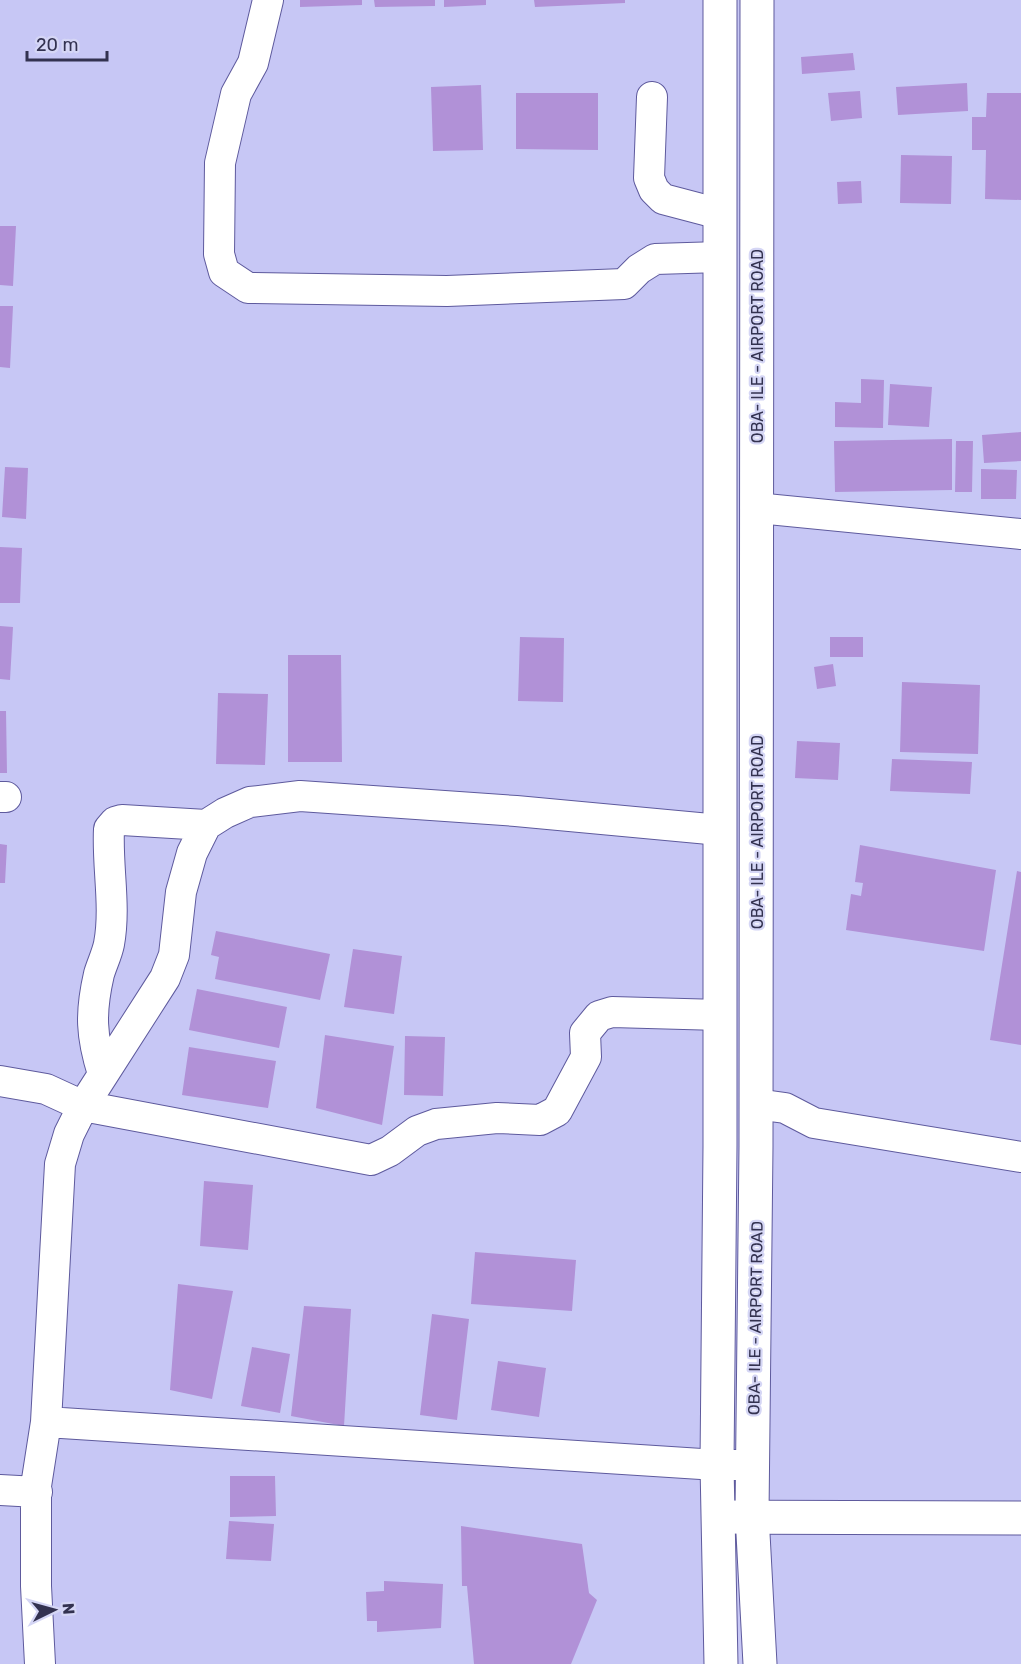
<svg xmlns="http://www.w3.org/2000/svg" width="1021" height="1664" font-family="Rubik,sans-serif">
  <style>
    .building { fill: #b191d7 }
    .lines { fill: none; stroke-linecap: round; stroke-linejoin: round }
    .minor-casing { stroke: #5e5a9d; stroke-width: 32 }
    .tertiary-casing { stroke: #5e5a9d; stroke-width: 35 }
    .secondary-casing { stroke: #5e5a9d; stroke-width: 35 }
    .minor { stroke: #fff; stroke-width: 30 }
    .tertiary { stroke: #fff; stroke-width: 33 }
    .secondary { stroke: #fff; stroke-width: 33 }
    .labels { text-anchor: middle; stroke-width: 4.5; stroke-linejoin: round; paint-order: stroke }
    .street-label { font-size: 16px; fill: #333250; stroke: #d5d6f5 }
  </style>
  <rect width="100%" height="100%" fill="#c7c7f5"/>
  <path class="building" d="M300 0H362V5L300 7Z
    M374 0H435V6L375 7Z
    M444 0H486V5L444 7Z
    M534 0H625V3L535 7Z
    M853 53 855 70 802 74 801 57Z
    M967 83 968 111 898 115 896 87Z
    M481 85 483 150 433 151 431 87Z
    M860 91 862 118 831 121 828 93Z
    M516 93H598V150L516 149Z
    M987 93H1021V200L985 199 986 150H972V117H986Z
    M901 155 952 156 951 204 900 203Z
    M861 181 862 203 838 204 837 182Z
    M0 226H16L13 286 0 285Z
    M0 306H13L10 368 0 367Z
    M861 379 884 380 883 428 835 427V402L861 403Z
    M890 384 932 387 929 427 888 425Z
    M1021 432V461L984 463 982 435Z
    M952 439V490L835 492 834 441Z
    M956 441H973L972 492H955Z
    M5 467 28 468 26 519 2 517Z
    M981 469 1017 470 1016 499H981Z
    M0 547 22 548 20 603H0Z
    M0 626 13 627 10 680 0 679Z
    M520 637 564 638 563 702 518 701Z
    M830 637H863V657H830Z
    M288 655H341L342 762H288Z
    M833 664 836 686 817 689 814 667Z
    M902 682 980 685 978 754 900 752Z
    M218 693 268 694 265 765 216 764Z
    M0 711H6L7 773H0Z
    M797 741 840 743 838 780 795 778Z
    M892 759 972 762 970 794 890 791Z
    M0 844 7 845 5 883H0Z
    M860 845 996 870 984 951 846 930 851 894 861 896 863 883 855 882Z
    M1017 871 1021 872V1045L990 1040Z
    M216 931 330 954 320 1000 215 979 219 957 211 955Z
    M353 949 402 956 394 1014 344 1007Z
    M197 989 287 1007 279 1048 189 1030Z
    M325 1035 394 1046 382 1125 316 1108Z
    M405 1036 445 1037 443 1096 404 1095Z
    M189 1047 276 1061 268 1108 182 1095Z
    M204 1181 253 1185 248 1250 200 1246Z
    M475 1252 576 1260 572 1311 471 1304Z
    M178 1284 233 1291 212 1399 170 1390Z
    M304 1306 351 1309 344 1426 291 1416Z
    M432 1314 469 1319 457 1420 420 1415Z
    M252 1347 290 1354 280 1413 241 1406Z
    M498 1361 546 1368 539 1417 491 1410Z
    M230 1476H275L276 1516 230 1517Z
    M229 1521 274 1524 271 1561 226 1559Z
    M461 1526 582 1544 589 1593 597 1600 571 1664H474L467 1586H462Z
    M384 1581 443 1584 441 1628 377 1632V1621H367L366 1592 384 1591Z"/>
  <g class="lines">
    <defs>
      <path id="minor" d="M268 0 253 63 236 94 220 163 219 254 224 272 248 288 447 291 624 284 639 269 655 259 720 257
        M652 97 649 178 654 190 663 199 720 214
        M757 508 1021 534
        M0 797H6
        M103 1074C91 1036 90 1013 99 974 102 964 107 954 109 944 116 906 107 867 109 829L115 822 122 820 206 825
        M0 1081 46 1089 83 1106 371 1160 390 1151 417 1131 436 1124 497 1118 540 1120 557 1111 586 1057 585 1033 599 1016 612 1012 720 1015
        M756 1104 785 1108 814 1123 1021 1157
        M46 1422 717 1465H753
        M0 1490 37 1492
        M40 1664 36 1586V1486L46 1422 60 1164 69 1134 83 1106 165 978 174 955 181 892 192 853 206 825 225 813 250 802 300 796 516 811 720 830"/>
      <path id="tertiary" d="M723 1517 1021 1518"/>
      <path id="secondary" d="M720 0V1146L717 1465 721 1664
        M757 0 756 1146 752 1515 760 1664"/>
    </defs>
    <use href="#minor" class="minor-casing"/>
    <use href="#tertiary" class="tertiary-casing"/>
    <use href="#secondary" class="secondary-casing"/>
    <use href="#minor" class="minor"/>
    <use href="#tertiary" class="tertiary"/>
    <use href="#secondary" class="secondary"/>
  </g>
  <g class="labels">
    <g class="street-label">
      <text transform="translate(757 346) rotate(-90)" y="6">OBA- ILE - AIRPORT ROAD</text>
      <text transform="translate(757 832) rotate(-90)" y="6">OBA- ILE - AIRPORT ROAD</text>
      <text transform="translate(755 1318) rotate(-89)" y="6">OBA- ILE - AIRPORT ROAD</text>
    </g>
  </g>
  <g transform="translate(54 1610) rotate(85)" stroke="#d5d6f5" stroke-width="4.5" paint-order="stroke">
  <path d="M0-4.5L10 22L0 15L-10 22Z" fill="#333250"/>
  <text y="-9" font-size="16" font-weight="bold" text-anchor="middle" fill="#333250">N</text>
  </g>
  <path d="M27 51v9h80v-9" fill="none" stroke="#333250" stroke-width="3"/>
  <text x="36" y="51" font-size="18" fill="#333250" stroke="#d5d6f5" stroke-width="4.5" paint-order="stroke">20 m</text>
</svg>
